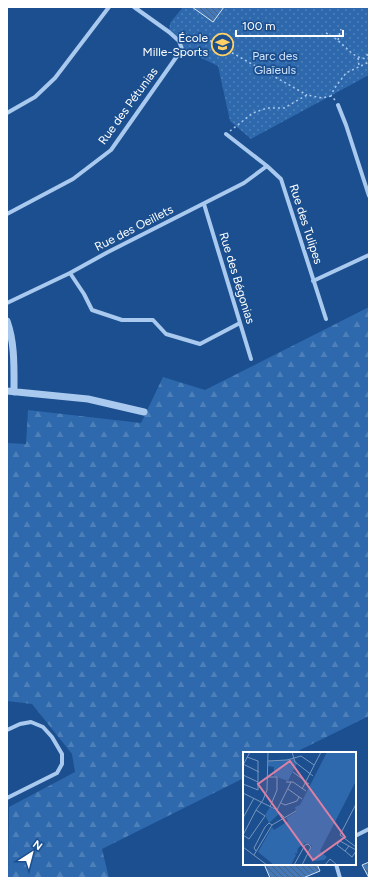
<svg xmlns="http://www.w3.org/2000/svg" width="376" height="885" font-family="Figtree,sans-serif">
  <style>
    .forest { fill: url(#forest-firs) }
    .park { fill: url(#park-dots) }
    .building { fill: url(#building-back-hatch); stroke: #cfe3fa }
    .lines { fill: none; stroke-linecap: round; stroke-linejoin: round }
    .path { stroke: #a9c9ee; stroke-width: 1.5; stroke-dasharray: 2 3; stroke-linecap: butt }
    .minor { stroke: #a9c9ee; stroke-width: 4 }
    .tertiary { stroke: #a9c9ee; stroke-width: 7 }
    .labels { text-anchor: middle; stroke-width: 3.5; stroke-linejoin: round; paint-order: stroke }
    .poi-label { font-size: 12px; fill: #fff; stroke: #1b4f8f; text-anchor: end }
    .park-label { font-size: 12px; fill: #cfe3fa; stroke: #1b4f8f }
    .street-label { font-size: 12px; fill: #fff; stroke: #1b4f8f }
    .inset-road { fill: none; stroke: #7695bc; stroke-width: 1 }
    .view { fill: #dd80a5; fill-opacity: 0.15; stroke: #dd80a5; stroke-width: 2 }
    .inset-edge { fill: none; stroke: #fff; stroke-width: 2 }
  </style>
  <defs>
    <pattern id="forest-firs" width="22" height="20" patternUnits="userSpaceOnUse"><rect width="22" height="20" fill="#2e69ad"/><path d="M5 1l3.5 6h-7zM16 11l3.5 6h-7z" fill="#4d80b9"/></pattern>
    <pattern id="park-dots" width="8" height="8" patternUnits="userSpaceOnUse"><rect width="8" height="8" fill="#2e69ad"/><path d="M2 2h.1M6 6h.1" fill="none" stroke="#4d80b9" stroke-width="1.8" stroke-linecap="round"/></pattern>
    <pattern id="building-back-hatch" width="6" height="6" patternUnits="userSpaceOnUse"><rect width="6" height="6" fill="#4478b7"/><path d="M-1 5l2 2M0 0l6 6M5-1l2 2" fill="none" stroke="#486282"/></pattern>
  </defs>
  <rect width="100%" height="100%" fill="#1b4f8f"/>
  <path class="forest" d="M369 307V716L294 753H244V778L102 849 109 878H8L9 807 75 772 72 754 32 704 7 701V443L26 444 28 410 141 423 163 377 205 390Z"/>
  <path class="park" d="M183 7H369V75L251 139 230 121 218 66 182 49 179 41 169 32 170 23Z"/>
  <path class="building" d="M192 7H224L213 22Z
    M369 862V878L362 865Z
    M264 864H317L320 871 303 878H270Z"/>
  <g class="lines">
    <path class="path" d="M326 33C330 35 334 37 337 40 347 47 355 61 369 58
      M338 40 341 29
      M185 41H211L307 95
      M367 54 368 59
      M358 58 359 66
      M335 100 331 96 334 89 346 73 369 62
      M230 131 253 113 267 108H284L307 95 322 98 331 96"/>
    <path class="minor" d="M338 105 346 125 369 196
      M7 113 35 97 55 78 109 7
      M226 134 267 166 281 179 326 319
      M204 204 251 359
      M7 214 73 179 111 150 182 49 179 41 169 32 134 7
      M70 273 84 294 92 310 122 320H153L166 334 200 344 240 323
      M313 281 369 255
      M7 303 70 273 108 252 244 183 267 166
      M7 730 20 724 31 722 43 727 52 737 62 754V764L57 773 7 798
      M355 836 369 829
      M336 864 340 878"/>
    <path class="tertiary" d="M7 321C15 343 14 368 14 392
      M7 391 88 399 144 412"/>
  </g>
  <defs>
    <symbol id="school-ring" viewBox="-11 -11 22 22"><circle r="9.5" fill="#1b4f8f" stroke="#ffd166" stroke-width="1.5"/><path d="M0-5L7-2L0 1L-7-2ZM-4 1L0 2.5L4 1V4Q0 6-4 4Z" fill="#ffd166"/></symbol>
  </defs>
  <g fill-rule="evenodd">
    <use href="#school-ring" x="210" y="32" width="25" height="25"/>
  </g>
  <g class="labels">
    <g class="poi-label">
      <text x="208" y="42">École<tspan x="208" dy="14">Mille-Sports</tspan></text>
    </g>
    <g class="park-label">
      <text x="275" y="60">Parc des<tspan x="275" dy="14">Glaïeuls</tspan></text>
    </g>
    <g class="street-label">
      <text transform="translate(128 106) rotate(-54)" y="4">Rue des Pétunias</text>
      <text transform="translate(306 224) rotate(72)" y="4">Rue des Tulipes</text>
      <text transform="translate(134 228) rotate(-27)" y="4">Rue des Oeillets</text>
      <text transform="translate(237 278) rotate(73)" y="4">Rue des Bégonias</text>
    </g>
  </g>
  <g transform="translate(243 752)">
    <rect width="113" height="113" fill="#1b4f8f"/>
    <path d="M84 0H113V29L77 99 84 105 81 108 72 109 66 101 69 94 62 91 55 96 54 102 51 101 53 103 48 113H31L15 100 29 75 31 78 45 69 43 66 53 60 52 55 57 53Z" fill="#2e69ad"/>
    <path d="M51 7 54 11 45 29 31 24V15L25 14V9ZM27 55 37 61 26 71 22 63Z" fill="#2e69ad"/>
    <path class="inset-road" d="M49 0 52 10 70 24M25 9 44 8 58 4 71 13M0 12 16 20M0 13 7 0M50 20 66 32M0 23 15 30M25 25H34V38L27 55M43 30H50L63 39M0 32 15 38V9L4 5M45 37 59 47M59 37 78 0M0 41 34 58 41 65M38 51 42 53 54 49 56 45M113 52 97 83 113 95M13 58 22 64 6 87 0 83 13 58 20 48 24 38 25 0M34 58 48 30M0 66 11 46M106 94 102 99 109 105 113 99M0 95 24 113M13 99 11 96 22 75 26 71 29 73M102 99 94 93 97 89 113 98M11 103 29 73 53 59M51 113 62 93 65 92 68 95 59 113M82 113 87 107 94 113"/>
    <path class="view" d="M47 9 102 85 70 108 15 32Z"/>
    <rect width="113" height="113" class="inset-edge"/>
  </g>
  <rect width="376" height="885" fill="none" stroke="#ffffff" stroke-width="16"/>
  <g transform="translate(32 853) rotate(36)" stroke="#1b4f8f" stroke-width="3" paint-order="stroke">
  <path d="M0-3L7 15L0 10L-7 15Z" fill="#ffffff"/>
  <text y="-6" font-size="11" font-weight="bold" text-anchor="middle" fill="#ffffff">N</text>
  </g>
  <path d="M236 30v6h107v-6" fill="none" stroke="#ffffff" stroke-width="2"/>
  <text x="242" y="30" font-size="12" fill="#ffffff" stroke="#1b4f8f" stroke-width="3" paint-order="stroke">100 m</text>
</svg>
